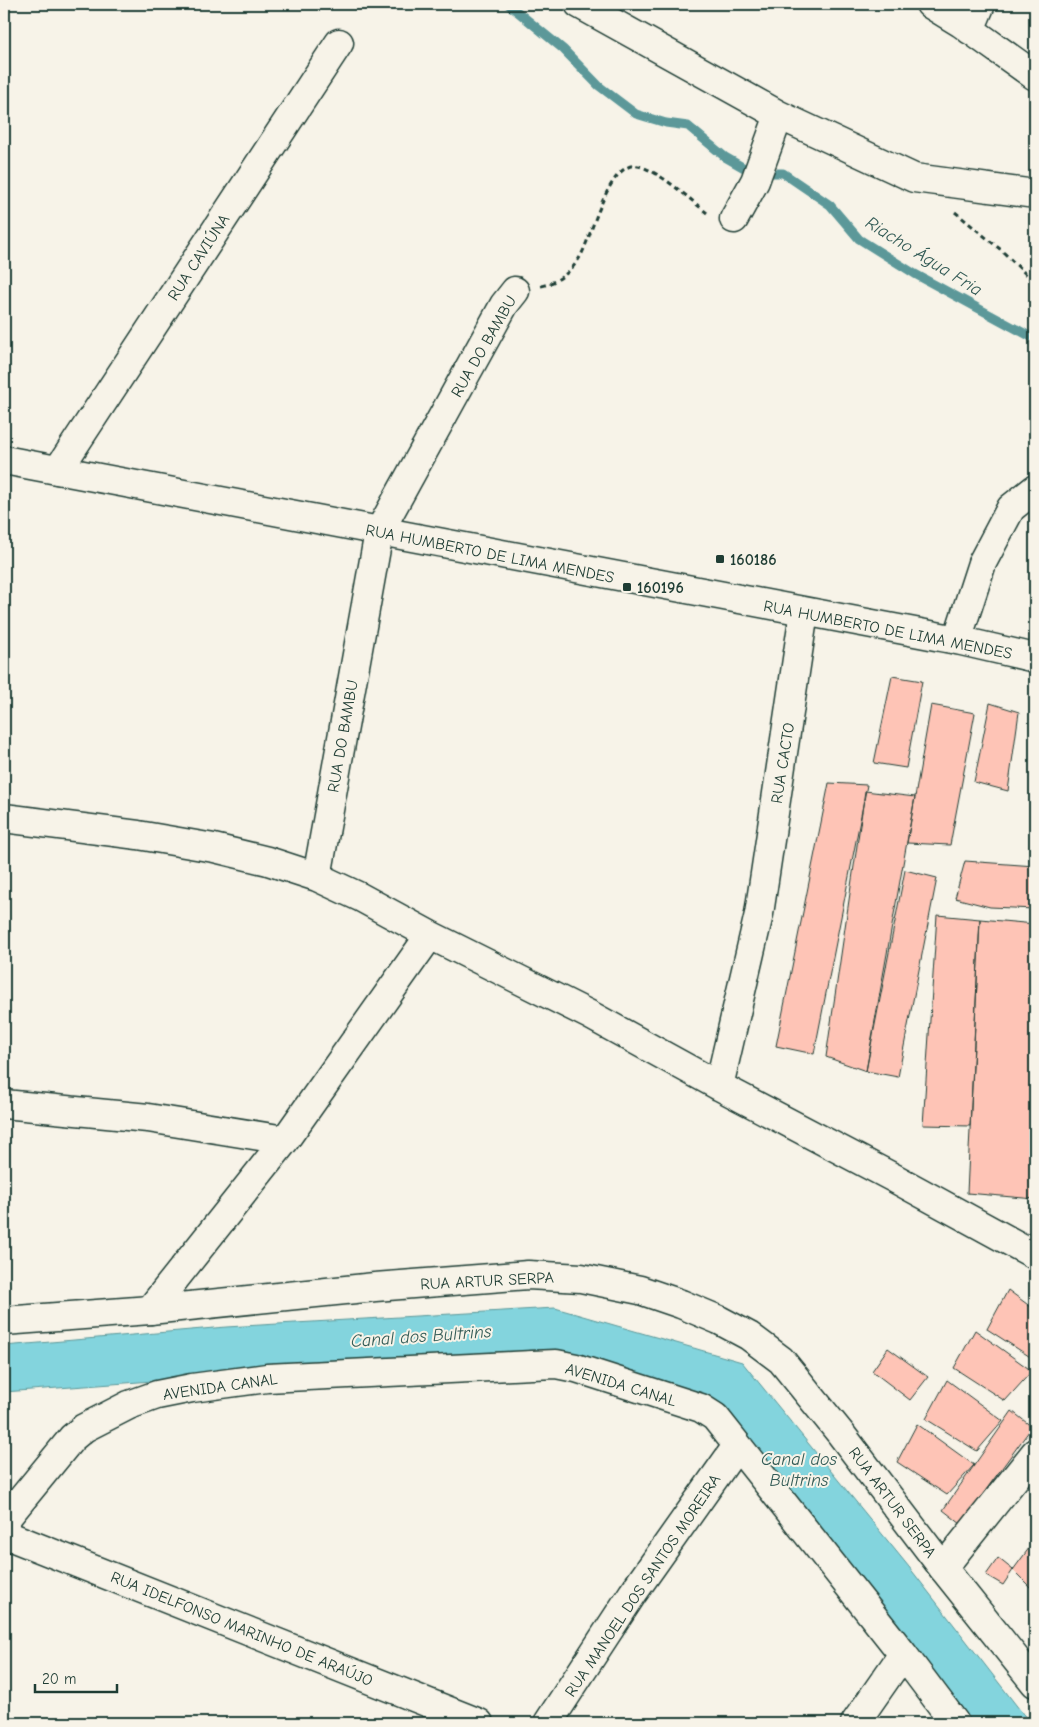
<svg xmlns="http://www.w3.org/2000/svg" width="1039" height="1727" font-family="'Comic Neue',sans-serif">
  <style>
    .water { fill: #83d4dd; stroke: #5b9899 }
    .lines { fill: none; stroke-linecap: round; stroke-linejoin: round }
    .stream { stroke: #5b9899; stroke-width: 9 }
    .building { fill: #fec4b6; stroke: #1f3d34 }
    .minor-casing { stroke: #1f3d34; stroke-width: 31 }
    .tertiary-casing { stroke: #1f3d34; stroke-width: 31 }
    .path { stroke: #1f3d34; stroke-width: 3; stroke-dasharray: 5 4; stroke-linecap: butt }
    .minor { stroke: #f7f3e8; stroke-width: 28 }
    .tertiary { stroke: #f7f3e8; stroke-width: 28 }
    .poi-dot { fill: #1f3d34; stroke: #f7f3e8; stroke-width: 2 }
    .labels { text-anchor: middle; stroke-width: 4; stroke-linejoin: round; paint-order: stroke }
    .street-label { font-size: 16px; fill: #1f3d34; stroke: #f7f3e8 }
    .poi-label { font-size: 16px; font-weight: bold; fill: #1f3d34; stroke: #f7f3e8; text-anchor: start }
    .water-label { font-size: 18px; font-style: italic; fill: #335b56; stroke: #f7f3e8 }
  </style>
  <rect width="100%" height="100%" fill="#f7f3e8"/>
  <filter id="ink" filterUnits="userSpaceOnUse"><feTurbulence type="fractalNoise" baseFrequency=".02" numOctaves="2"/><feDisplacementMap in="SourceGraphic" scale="10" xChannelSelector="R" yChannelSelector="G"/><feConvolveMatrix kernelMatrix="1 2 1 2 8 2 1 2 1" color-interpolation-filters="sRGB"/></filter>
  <g filter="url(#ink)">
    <path class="water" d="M555 1308 742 1362 909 1567 1030 1723H971L895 1625 713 1402 557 1351 4 1392V1346L226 1327Z"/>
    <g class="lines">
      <path class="stream" d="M508 4 563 49 599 86 636 114 666 123 688 126 725 157 753 173H783L830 205 859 239 915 274 1035 339"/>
    </g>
    <path class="building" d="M892 676 922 681 906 768 874 763Z
      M990 703 1019 712 1008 791 974 782Z
      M931 705 975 713 950 845 907 843Z
      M829 783 867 785 814 1054 776 1046Z
      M865 791 915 797 866 1071 826 1057Z
      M965 861 1035 866V909L990 907 955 898Z
      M905 870 937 878 898 1077 866 1071Z
      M937 915 980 919 970 1126 923 1125Z
      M980 919 1035 924V1199L967 1193Z
      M1008 1290 1035 1310V1360L987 1329Z
      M975 1330 1032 1371 1005 1401 954 1368Z
      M888 1348 928 1377 910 1400 872 1371Z
      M947 1380 1003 1421 977 1451 926 1419Z
      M1012 1411 1032 1427 961 1524 943 1510Z
      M917 1424 974 1465 947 1495 897 1462Z
      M1035 1540V1592L1013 1570Z
      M998 1558 1013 1570 1003 1585 986 1575Z"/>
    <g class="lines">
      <defs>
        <path id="minor" d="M579 4 779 115 914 178 1035 194
          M930 4 961 23 1035 76
          M970 30 981 4
          M734 219 755 181 779 115
          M58 470 339 43
          M957 640 982 563 1011 508 1035 489
          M4 818 138 835 214 848 268 861 317 877 360 897 430 935 590 1015 719 1086 894 1178 1035 1255
          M317 877 379 532 504 305 515 291
          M719 1086 759 914 804 612
          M4 1104 148 1118 285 1140
          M150 1310 285 1140 430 935
          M4 1521 72 1438 84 1428 129 1405 157 1395 192 1388 267 1378 532 1365 556 1364 576 1368 701 1408 715 1417 903 1654 955 1723
          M4 1534 479 1723
          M943 1568 1035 1683
          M548 1723 633 1593 737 1446
          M855 1723 903 1654"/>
        <path id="tertiary" d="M4 460 957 640 1035 658
          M4 1321 150 1310 375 1287 528 1275 581 1278 640 1290 681 1304 719 1320 749 1336 781 1360 841 1434 943 1568 1035 1453"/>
      </defs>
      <use href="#minor" class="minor-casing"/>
      <use href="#tertiary" class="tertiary-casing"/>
      <path class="path" d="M955 212 1000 249 1035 283
        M541 286C557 283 572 271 580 257 592 237 608 160 638 166 658 170 691 200 707 213"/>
      <use href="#minor" class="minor"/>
      <use href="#tertiary" class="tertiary"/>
    </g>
  </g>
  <g class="poi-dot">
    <rect x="715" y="554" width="10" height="10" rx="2.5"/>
    <rect x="622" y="582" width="10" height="10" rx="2.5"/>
  </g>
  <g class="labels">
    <g class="street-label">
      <text transform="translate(198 257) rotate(-57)" y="6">RUA CAVIÚNA</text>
      <text transform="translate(483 346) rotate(-60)" y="6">RUA DO BAMBU</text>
      <text transform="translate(490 553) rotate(11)" y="6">RUA HUMBERTO DE LIMA MENDES</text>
      <text transform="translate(888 629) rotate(11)" y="6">RUA HUMBERTO DE LIMA MENDES</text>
      <text transform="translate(342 736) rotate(-80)" y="6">RUA DO BAMBU</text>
      <text transform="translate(782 763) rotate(-81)" y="6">RUA CACTO</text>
      <text transform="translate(487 1280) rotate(-3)" y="6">RUA ARTUR SERPA</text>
      <text transform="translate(621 1384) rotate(17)" y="6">AVENIDA CANAL</text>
      <text transform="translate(220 1386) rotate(-8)" y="6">AVENIDA CANAL</text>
      <text transform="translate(893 1502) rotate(53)" y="6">RUA ARTUR SERPA</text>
      <text transform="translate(642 1585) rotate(-56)" y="6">RUA MANOEL DOS SANTOS MOREIRA</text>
      <text transform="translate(242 1628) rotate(22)" y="6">RUA IDELFONSO MARINHO DE ARAÚJO</text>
    </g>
    <g class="poi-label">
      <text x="730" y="565">160186</text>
      <text x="637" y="593">160196</text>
    </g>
    <g class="water-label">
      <text transform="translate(924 256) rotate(32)" y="6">Riacho Água Fria</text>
      <text transform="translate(421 1336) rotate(-4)" y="6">Canal dos Bultrins</text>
      <text x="799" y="1465">Canal dos<tspan x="799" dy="21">Bultrins</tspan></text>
    </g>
  </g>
  <rect width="1039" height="1727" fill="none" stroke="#f7f3e8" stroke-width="20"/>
  <rect x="10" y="10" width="1019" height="1707" fill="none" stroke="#1f3d34" stroke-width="2" filter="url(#ink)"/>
  <path d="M35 1684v8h82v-8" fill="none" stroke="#1f3d34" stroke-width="2.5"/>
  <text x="42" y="1684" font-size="15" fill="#1f3d34" stroke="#f7f3e8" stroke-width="4" paint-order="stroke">20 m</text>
</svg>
